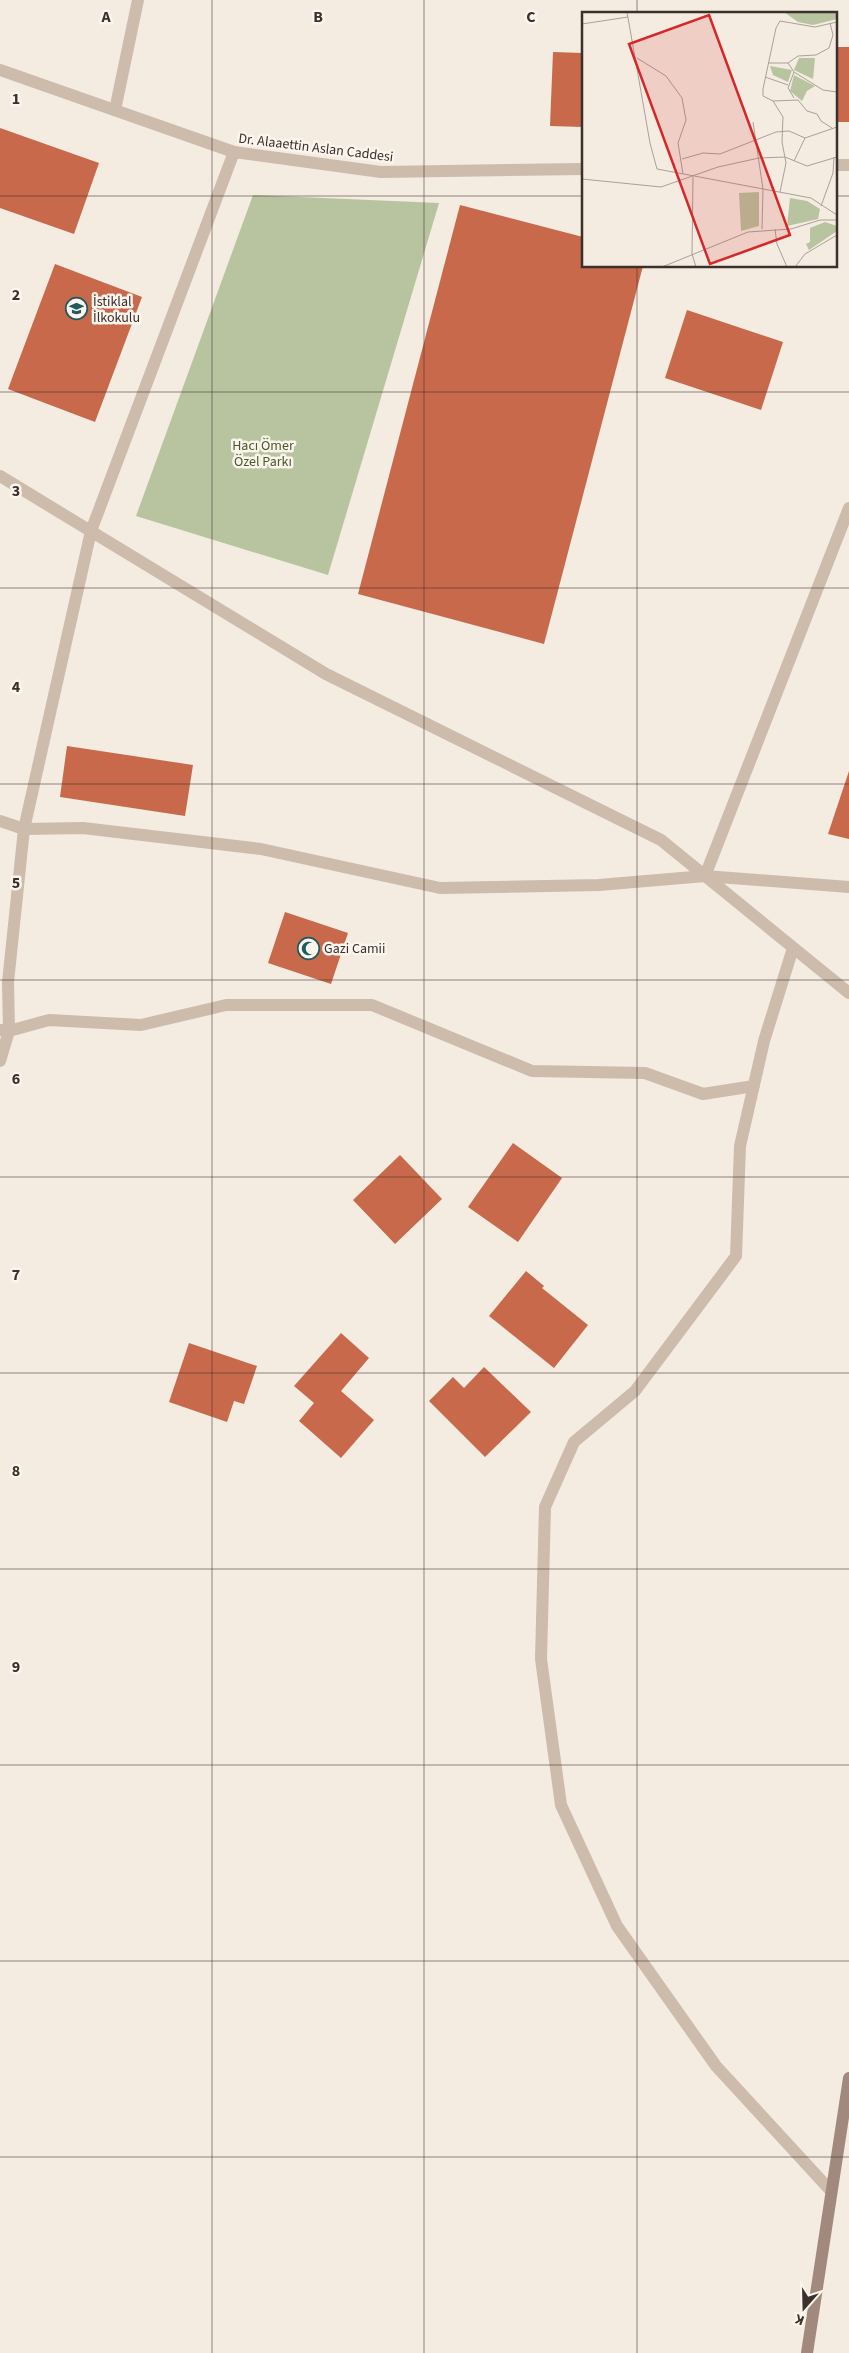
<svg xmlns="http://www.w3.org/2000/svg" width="849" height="2353" font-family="'Source Sans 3',sans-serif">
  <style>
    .green { fill: #b8c4a0 }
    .building { fill: #c8694b }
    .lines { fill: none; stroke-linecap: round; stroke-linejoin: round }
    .minor { stroke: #cdbbac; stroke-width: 12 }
    .tertiary { stroke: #cdbbac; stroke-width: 12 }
    .secondary { stroke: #a18a7d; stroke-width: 12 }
    .grid { fill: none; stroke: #3b302b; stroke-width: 1; stroke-opacity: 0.55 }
    .labels { text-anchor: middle; stroke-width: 5; stroke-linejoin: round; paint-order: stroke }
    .street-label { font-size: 14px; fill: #3b302b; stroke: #fbf5ee }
    .poi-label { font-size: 14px; fill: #3b302b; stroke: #fbf5ee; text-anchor: start }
    .park-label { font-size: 14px; fill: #4a5a2e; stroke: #fbf5ee }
    .inset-road { fill: none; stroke: #aaa098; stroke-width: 1 }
    .view { fill: #d62828; fill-opacity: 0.15; stroke: #d62828; stroke-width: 2.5 }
    .inset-edge { fill: none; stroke: #3b302b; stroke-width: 2.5 }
    .grid-label { font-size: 16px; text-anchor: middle; font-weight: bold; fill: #3b302b; stroke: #fbf5ee; stroke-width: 5; stroke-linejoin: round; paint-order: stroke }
  </style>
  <rect width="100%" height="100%" fill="#f4ebe1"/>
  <path class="green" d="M253 195 439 203 328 575 136 516Z"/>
  <path class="building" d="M835 47H849V122H835Z
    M553 52 583 53V127L550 126Z
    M0 128 99 163 74 234 0 208Z
    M460 205 583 237V266H643L544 644 358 594Z
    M55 264 142 297 95 422 8 389Z
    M687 310 783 342 761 410 665 378Z
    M67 746 193 765 185 816 60 797Z
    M849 771V839L828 834Z
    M285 912 348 933 331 984 268 963Z
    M513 1143 562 1178 518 1242 468 1207Z
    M400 1155 442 1199 395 1244 353 1200Z
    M526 1271 544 1286 542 1288 588 1325 554 1368 489 1316Z
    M341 1333 369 1358 341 1391 374 1420 341 1458 299 1421 314 1403 294 1386Z
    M189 1343 257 1366 244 1404 234 1401 227 1422 169 1402Z
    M484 1367 531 1412 485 1457 429 1401 453 1377 464 1388Z"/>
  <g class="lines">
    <path class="minor" d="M115 110 138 0
      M0 821 24 829 83 828 261 849 440 888 599 885 705 876 849 887
      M705 876 849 508
      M793 948 764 1041 740 1146 736 1256 635 1391 574 1442 545 1507 541 1659 561 1805 617 1926 716 2066 831 2191
      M0 1030 9 1031 49 1020 141 1025 226 1005H372L532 1071 645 1073 703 1094 754 1086
      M0 1061 9 1031 8 982 24 829 91 531 234 152"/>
    <path class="tertiary" d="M0 70 234 152 381 172 583 169
      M835 165H849
      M0 476 326 674 661 840 849 993"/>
    <path class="secondary" d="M807 2353 849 2078"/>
  </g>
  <path class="grid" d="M212 0V2353M424 0V2353M637 0V14M0 196H583M835 196H849M637 266V2353M0 392H849M0 588H849M0 784H849M0 980H849M0 1177H849M0 1373H849M0 1569H849M0 1765H849M0 1961H849M0 2157H849"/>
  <defs>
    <symbol id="school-ring" viewBox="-11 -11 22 22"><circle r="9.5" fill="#fbf5ee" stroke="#1f5a5e" stroke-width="1.5"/><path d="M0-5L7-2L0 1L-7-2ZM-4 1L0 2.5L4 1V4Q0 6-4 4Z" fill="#1f5a5e"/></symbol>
    <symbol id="mosque-ring" viewBox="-11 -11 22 22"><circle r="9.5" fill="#fbf5ee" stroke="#1f5a5e" stroke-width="1.5"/><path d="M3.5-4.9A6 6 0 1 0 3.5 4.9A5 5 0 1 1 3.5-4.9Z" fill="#1f5a5e"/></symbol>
  </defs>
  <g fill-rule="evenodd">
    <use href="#school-ring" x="64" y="296" width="25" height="25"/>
    <use href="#mosque-ring" x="296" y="936" width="25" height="25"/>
  </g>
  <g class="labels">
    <g class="street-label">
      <text transform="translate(316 147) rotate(7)" y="5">Dr. Alaaettin Aslan Caddesi</text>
    </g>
    <g class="poi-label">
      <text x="93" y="306">İstiklal<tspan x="93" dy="16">İlkokulu</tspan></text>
      <text x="324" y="953">Gazi Camii</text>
    </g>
    <g class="park-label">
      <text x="263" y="450">Hacı Ömer<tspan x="263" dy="16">Özel Parkı</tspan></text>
    </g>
  </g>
  <g transform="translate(582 12)">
    <rect width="255" height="255" fill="#f4ebe1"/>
    <path d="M202 0H255V7L231 13 216 10ZM217 46H233L231 67 212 58ZM188 54 210 58 206 70 191 63ZM212 63 233 74 225 79 220 89 208 79ZM177 180V214L159 219 157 181ZM208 186 225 189 238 197 236 207 205 214ZM243 210 255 214V219L227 238 224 232 228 230V216Z" fill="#b8c4a0"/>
    <path class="inset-road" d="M45 0 68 131M0 12 46 5M55 46 84 64 100 86 104 108 96 131 101 162M186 51H206L216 44 234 43 247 36 251 23 248 11M206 51 212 60 241 78 255 80M212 60 206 76 212 86M183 65 206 73M191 89 216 88 225 99 235 102 239 109 250 116M171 110 181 177 180 217M68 131 75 157 229 186 255 203M100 147 121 141 138 142 194 120 207 119 223 126 255 115M212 149 223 126M111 165 110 242 114 255M0 167 79 175 136 155 177 146 203 145 225 154 255 145M198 180 204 151 200 130 201 105 191 89 181 84V77L194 16 198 9 233 15 255 10M239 194 251 161 252 145M193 217 195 232 205 255M80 255 166 220 209 217 238 208H255M213 255 223 242 255 223"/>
    <path class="view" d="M127 3 208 223 128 252 47 32Z"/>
    <rect width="255" height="255" class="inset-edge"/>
  </g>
  <g class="grid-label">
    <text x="106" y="22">A</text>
    <text x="318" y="22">B</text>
    <text x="531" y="22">C</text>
    <text x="16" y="104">1</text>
    <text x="16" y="300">2</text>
    <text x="16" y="496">3</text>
    <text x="16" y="692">4</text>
    <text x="16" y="888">5</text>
    <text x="16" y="1084">6</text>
    <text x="16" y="1280">7</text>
    <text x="16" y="1476">8</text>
    <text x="16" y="1672">9</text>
  </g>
  <g transform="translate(804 2308) rotate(200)" stroke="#fbf5ee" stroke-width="4" paint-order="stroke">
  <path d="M0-4L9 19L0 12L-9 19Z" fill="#3b302b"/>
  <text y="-8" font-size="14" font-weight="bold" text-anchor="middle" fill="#3b302b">K</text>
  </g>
</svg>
